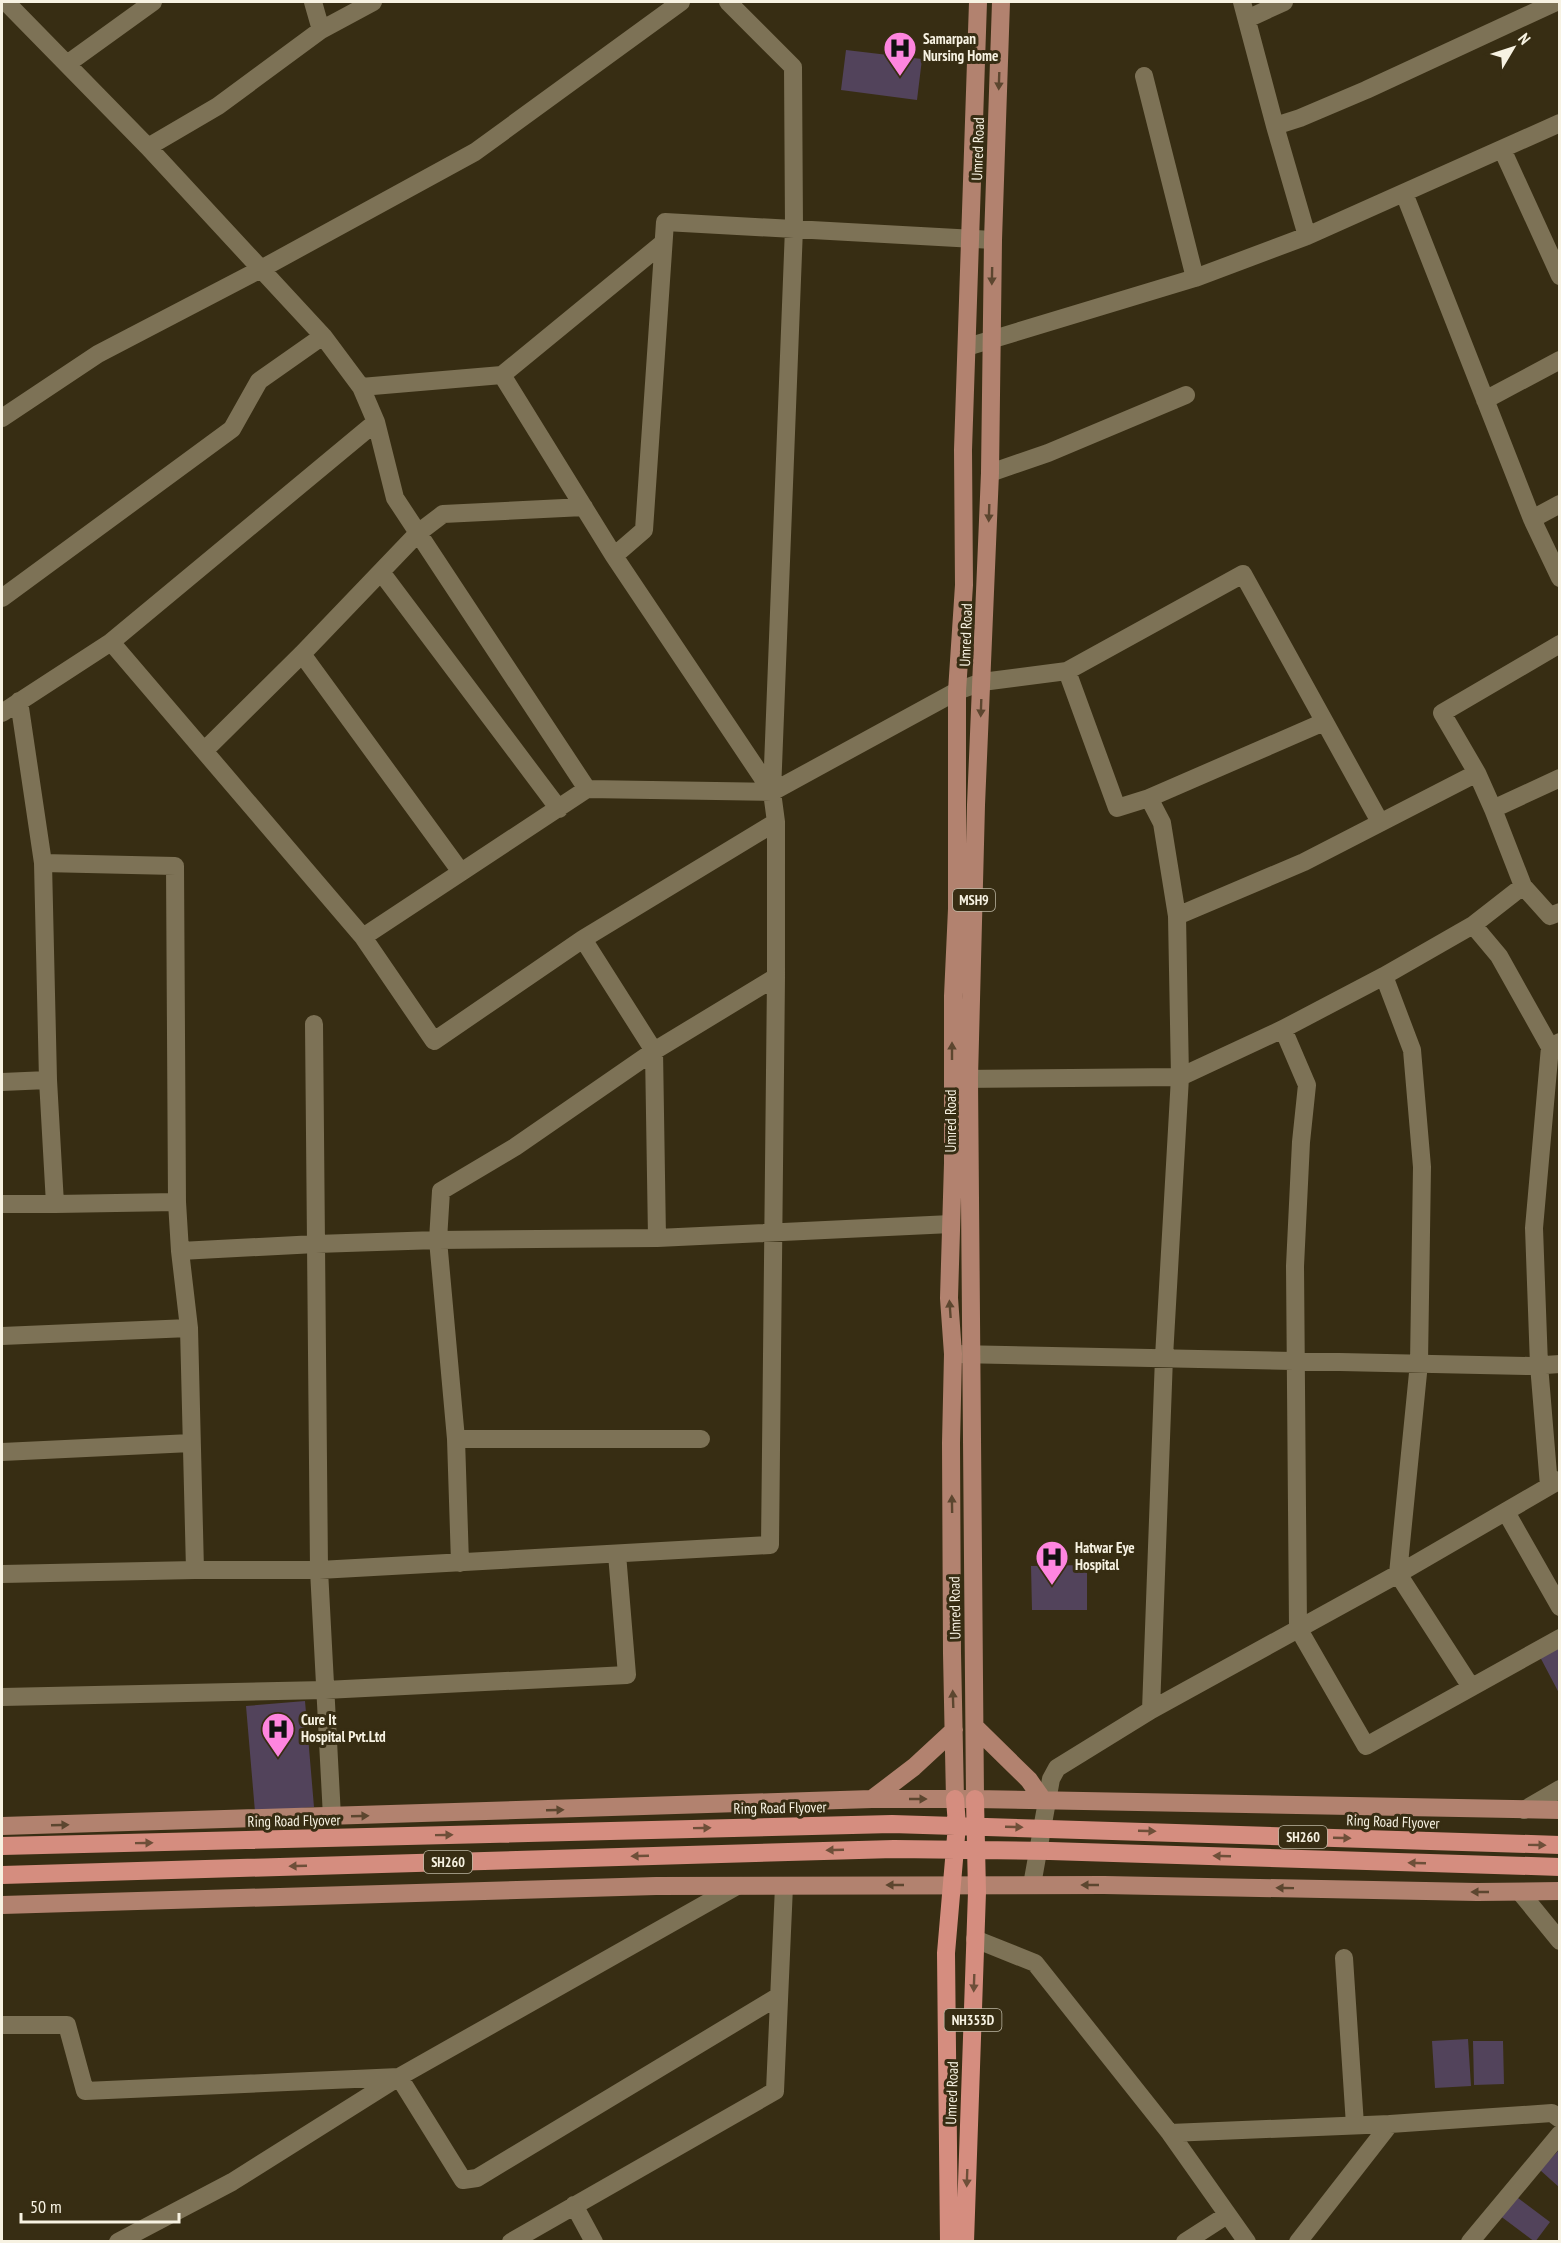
<svg xmlns="http://www.w3.org/2000/svg" width="1561" height="2243" font-family="'PT Sans Narrow',sans-serif">
  <style>
    .building { fill: #52435b }
    .lines { fill: none; stroke-linecap: round; stroke-linejoin: round }
    .minor { stroke: #7d7256; stroke-width: 18 }
    .major { stroke: #b2826f; stroke-width: 18 }
    .highway { stroke: #d58d7f; stroke-width: 18 }
    .oneway { fill: #5c462f }
    .oneway2 { fill: #6e4f39 }
    .labels { text-anchor: middle; stroke-width: 6; stroke-linejoin: round; paint-order: stroke }
    .shield { fill: #372d13; stroke: #bdb7a4; stroke-width: 1.5 }
    .shield-label { font-size: 14px; font-weight: bold; fill: #f7f2e2 }
    .poi-label { font-size: 15px; font-weight: bold; fill: #f7f2e2; stroke: #372d13; text-anchor: start }
    .street-label { font-size: 15px; fill: #f7f2e2; stroke: #372d13 }
  </style>
  <rect width="100%" height="100%" fill="#372d13"/>
  <path class="building" d="M846 50 922 59 917 100 841 90Z
    M1087 1565V1610H1032L1031 1566Z
    M1560 1645V1695L1539 1655Z
    M305 1701 314 1807 255 1812 246 1706Z
    M1468 2039 1471 2086 1435 2088 1432 2041Z
    M1473 2041H1503L1504 2084 1474 2085Z
    M1558 2151 1560 2152V2188L1540 2170Z
    M1514 2195 1550 2222 1535 2242 1499 2215Z"/>
  <g class="lines">
    <path class="minor" d="M6 2 148 147 323 336 361 387 376 422 395 498 587 789 772 792 957 691 982 682 1067 671 1243 574 1380 822
      M1242 2 1275 126 1307 236 1560 123
      M1247 19 1284 2
      M321 30 373 2
      M67 64 153 2
      M1144 76 1195 278
      M1275 126 1300 118 1366 90 1556 2
      M148 147 218 106 321 30 313 2
      M1502 149 1560 276
      M1404 193 1532 519 1560 578
      M967 347 1195 278 1307 236
      M361 387 502 375
      M1485 400 1560 360
      M2 418 98 354 261 269 475 152 681 2
      M376 422 111 642 363 937 434 1041 583 939 776 822
      M990 473 1048 453 1186 395
      M1532 519 1560 504
      M614 556 502 375 663 243
      M381 572 559 809
      M2 598 232 429 259 381 323 336
      M302 654 461 872
      M1067 671 1117 808 1149 798 1162 823 1177 916
      M19 701 43 863 48 1080 55 1204 177 1202 180 1251 316 1244 314 1024
      M2 713 111 642
      M205 750 302 654 418 533 443 514 584 507
      M1477 773 1442 713 1560 644
      M772 792 614 556 644 530 665 222 993 240
      M1149 798 1324 722
      M43 863 175 866 177 1202
      M1523 886 1550 916 1560 912
      M1473 925 1523 886 1493 809
      M363 937 587 789
      M583 939 654 1051 657 1238
      M1384 976 1412 1050 1422 1167 1419 1363 1398 1574 1471 1687
      M1283 1029 1307 1085 1301 1142 1295 1266 1298 1628 1366 1746 1560 1638
      M955 1079 1180 1077 1283 1029 1384 976 1473 925 1499 956 1550 1047 1560 1042
      M2 1082 48 1080
      M2 1204H55
      M180 1251 189 1328 195 1570H319L316 1244 438 1240 657 1238 951 1224
      M2 1336 189 1328
      M956 1354 1530 1366 1560 1364
      M456 1439H701
      M2 1452 191 1443
      M1549 1486 1539 1365 1534 1228 1550 1047
      M1506 1512 1560 1607
      M460 1563 456 1439 438 1240 441 1191 515 1147 654 1051 776 977
      M2 1574 195 1570
      M2 1697 325 1690 627 1675 617 1554
      M1151 1710 1164 1357 1180 1077 1177 916 1304 862 1477 773 1493 809 1560 778
      M1524 1810 1560 1789
      M332 1817 319 1570 770 1545 776 977V822L772 792 794 228 793 67 728 2
      M1032 1885 1051 1779 1057 1768 1151 1710 1398 1574 1560 1480
      M1520 1892 1560 1941
      M975 1939 1035 1963 1170 2133 1247 2242
      M1344 1958 1355 2125
      M2 2025H67L85 2091 399 2077 463 2180 477 2178 779 1996
      M1170 2133 1390 2124 1552 2113 1560 2119
      M574 2205 594 2242
      M118 2242 232 2182 399 2077 737 1886
      M511 2242 775 2091 784 1886
      M1185 2242 1227 2215
      M1298 2242 1390 2124
      M1470 2242 1560 2134"/>
    <path class="major" d="M975 1727 1029 1780 1043 1800
      M872 1799 914 1767 954 1730
      M955 1799 952 1653 951 1443 953 1354 949 1298 953 1163V996L957 909V691L964 585 963 450 978 2
      M975 1799 969 1078 976 805 990 473 993 240 1001 2
      M2 1826 872 1799H975L1560 1810
      M2 1905 656 1886 1104 1885 1477 1892 1560 1891"/>
    <path class="highway" d="M2 1846 892 1824 1560 1845
      M2 1875 894 1849 1050 1851 1560 1867
      M949 2242 946 1953 957 1825 955 1799
      M965 2242 977 1892 975 1799"/>
  </g>
  <defs><path id="oneway-solid" d="M-6-.8H1V-3.2L6.5 0L1 3.2V.8H-6Z" transform="scale(1.5)"/></defs>
  <g class="oneway">
    <use href="#oneway-solid" transform="translate(999 81) rotate(92)"/>
    <use href="#oneway-solid" transform="translate(992 276) rotate(91)"/>
    <use href="#oneway-solid" transform="translate(989 513) rotate(92)"/>
    <use href="#oneway-solid" transform="translate(981 708) rotate(92)"/>
    <use href="#oneway-solid" transform="translate(952 1051) rotate(-90)"/>
    <use href="#oneway-solid" transform="translate(950 1309) rotate(-94)"/>
    <use href="#oneway-solid" transform="translate(952 1504) rotate(-91)"/>
    <use href="#oneway-solid" transform="translate(953 1699) rotate(-92)"/>
    <use href="#oneway-solid" transform="translate(918 1799)"/>
    <use href="#oneway-solid" transform="translate(555 1810) rotate(-2)"/>
    <use href="#oneway-solid" transform="translate(360 1816) rotate(-2)"/>
    <use href="#oneway-solid" transform="translate(60 1825) rotate(-2)"/>
    <use href="#oneway-solid" transform="translate(895 1885) rotate(180)"/>
    <use href="#oneway-solid" transform="translate(1090 1885) rotate(180)"/>
    <use href="#oneway-solid" transform="translate(1285 1888) rotate(-179)"/>
    <use href="#oneway-solid" transform="translate(1480 1892) rotate(-180)"/>
  </g>
  <g class="oneway2">
    <use href="#oneway-solid" transform="translate(1014 1827) rotate(2)"/>
    <use href="#oneway-solid" transform="translate(702 1828) rotate(-1)"/>
    <use href="#oneway-solid" transform="translate(1147 1831) rotate(2)"/>
    <use href="#oneway-solid" transform="translate(444 1835) rotate(-1)"/>
    <use href="#oneway-solid" transform="translate(1342 1838) rotate(2)"/>
    <use href="#oneway-solid" transform="translate(144 1843) rotate(-1)"/>
    <use href="#oneway-solid" transform="translate(1537 1845) rotate(1)"/>
    <use href="#oneway-solid" transform="translate(835 1850) rotate(178)"/>
    <use href="#oneway-solid" transform="translate(640 1856) rotate(178)"/>
    <use href="#oneway-solid" transform="translate(1222 1856) rotate(-178)"/>
    <use href="#oneway-solid" transform="translate(1417 1863) rotate(-178)"/>
    <use href="#oneway-solid" transform="translate(298 1866) rotate(178)"/>
    <use href="#oneway-solid" transform="translate(974 1983) rotate(92)"/>
    <use href="#oneway-solid" transform="translate(967 2178) rotate(92)"/>
  </g>
  <defs>
    <symbol id="hospital-pin" viewBox="-11 -11 22 30"><path d="M0 17L-7.5 6A9.5 9.5 0 1 1 7.5 6Z" fill="#fe85df" stroke="#372d13"/><path d="M-5-5h3v3.5h4V-5h3V5h-3V1.5h-4V5h-3Z" fill="#111"/></symbol>
  </defs>
  <g fill-rule="evenodd">
    <use href="#hospital-pin" x="881" y="29" width="38" height="52"/>
    <use href="#hospital-pin" x="1033" y="1538" width="38" height="52"/>
    <use href="#hospital-pin" x="259" y="1710" width="38" height="52"/>
  </g>
  <g class="labels">
    <g class="shield">
      <rect x="953" y="889" width="42" height="22" rx="4.5"/>
      <rect x="1279" y="1826" width="48" height="22" rx="4.5"/>
      <rect x="424" y="1851" width="48" height="22" rx="4.5"/>
      <rect x="944.5" y="2009" width="57" height="22" rx="4.5"/>
    </g>
    <g class="shield-label">
      <text x="974" y="905">MSH9</text>
      <text x="1303" y="1842">SH260</text>
      <text x="448" y="1867">SH260</text>
      <text x="973" y="2025">NH353D</text>
    </g>
    <g class="poi-label">
      <text x="923" y="44">Samarpan<tspan x="923" dy="17">Nursing Home</tspan></text>
      <text x="1075" y="1553">Hatwar Eye<tspan x="1075" dy="17">Hospital</tspan></text>
      <text x="301" y="1725">Cure It<tspan x="301" dy="17">Hospital Pvt.Ltd</tspan></text>
    </g>
    <g class="street-label">
      <text transform="translate(978 149) rotate(-88)" y="5">Umred Road</text>
      <text transform="translate(966 635) rotate(-88)" y="5">Umred Road</text>
      <text transform="translate(951 1121) rotate(-90)" y="5">Umred Road</text>
      <text transform="translate(955 1608) rotate(-91)" y="5">Umred Road</text>
      <text transform="translate(780 1808) rotate(-1)" y="5">Ring Road Flyover</text>
      <text transform="translate(294 1821) rotate(-1)" y="5">Ring Road Flyover</text>
      <text transform="translate(1393 1822) rotate(2)" y="5">Ring Road Flyover</text>
      <text transform="translate(952 2093) rotate(-88)" y="5">Umred Road</text>
    </g>
  </g>
  <rect width="1561" height="2243" fill="none" stroke="#f7f2e2" stroke-width="6"/>
  <g transform="translate(1513 48) rotate(51)" stroke="#372d13" stroke-width="4.5" paint-order="stroke">
  <path d="M0-4.5L10 22L0 15L-10 22Z" fill="#f7f2e2"/>
  <text y="-9" font-size="16" font-weight="bold" text-anchor="middle" fill="#f7f2e2">N</text>
  </g>
  <path d="M21 2213v9h158v-9" fill="none" stroke="#f7f2e2" stroke-width="3"/>
  <text x="30" y="2213" font-size="18" fill="#f7f2e2" stroke="#372d13" stroke-width="4.5" paint-order="stroke">50 m</text>
</svg>
